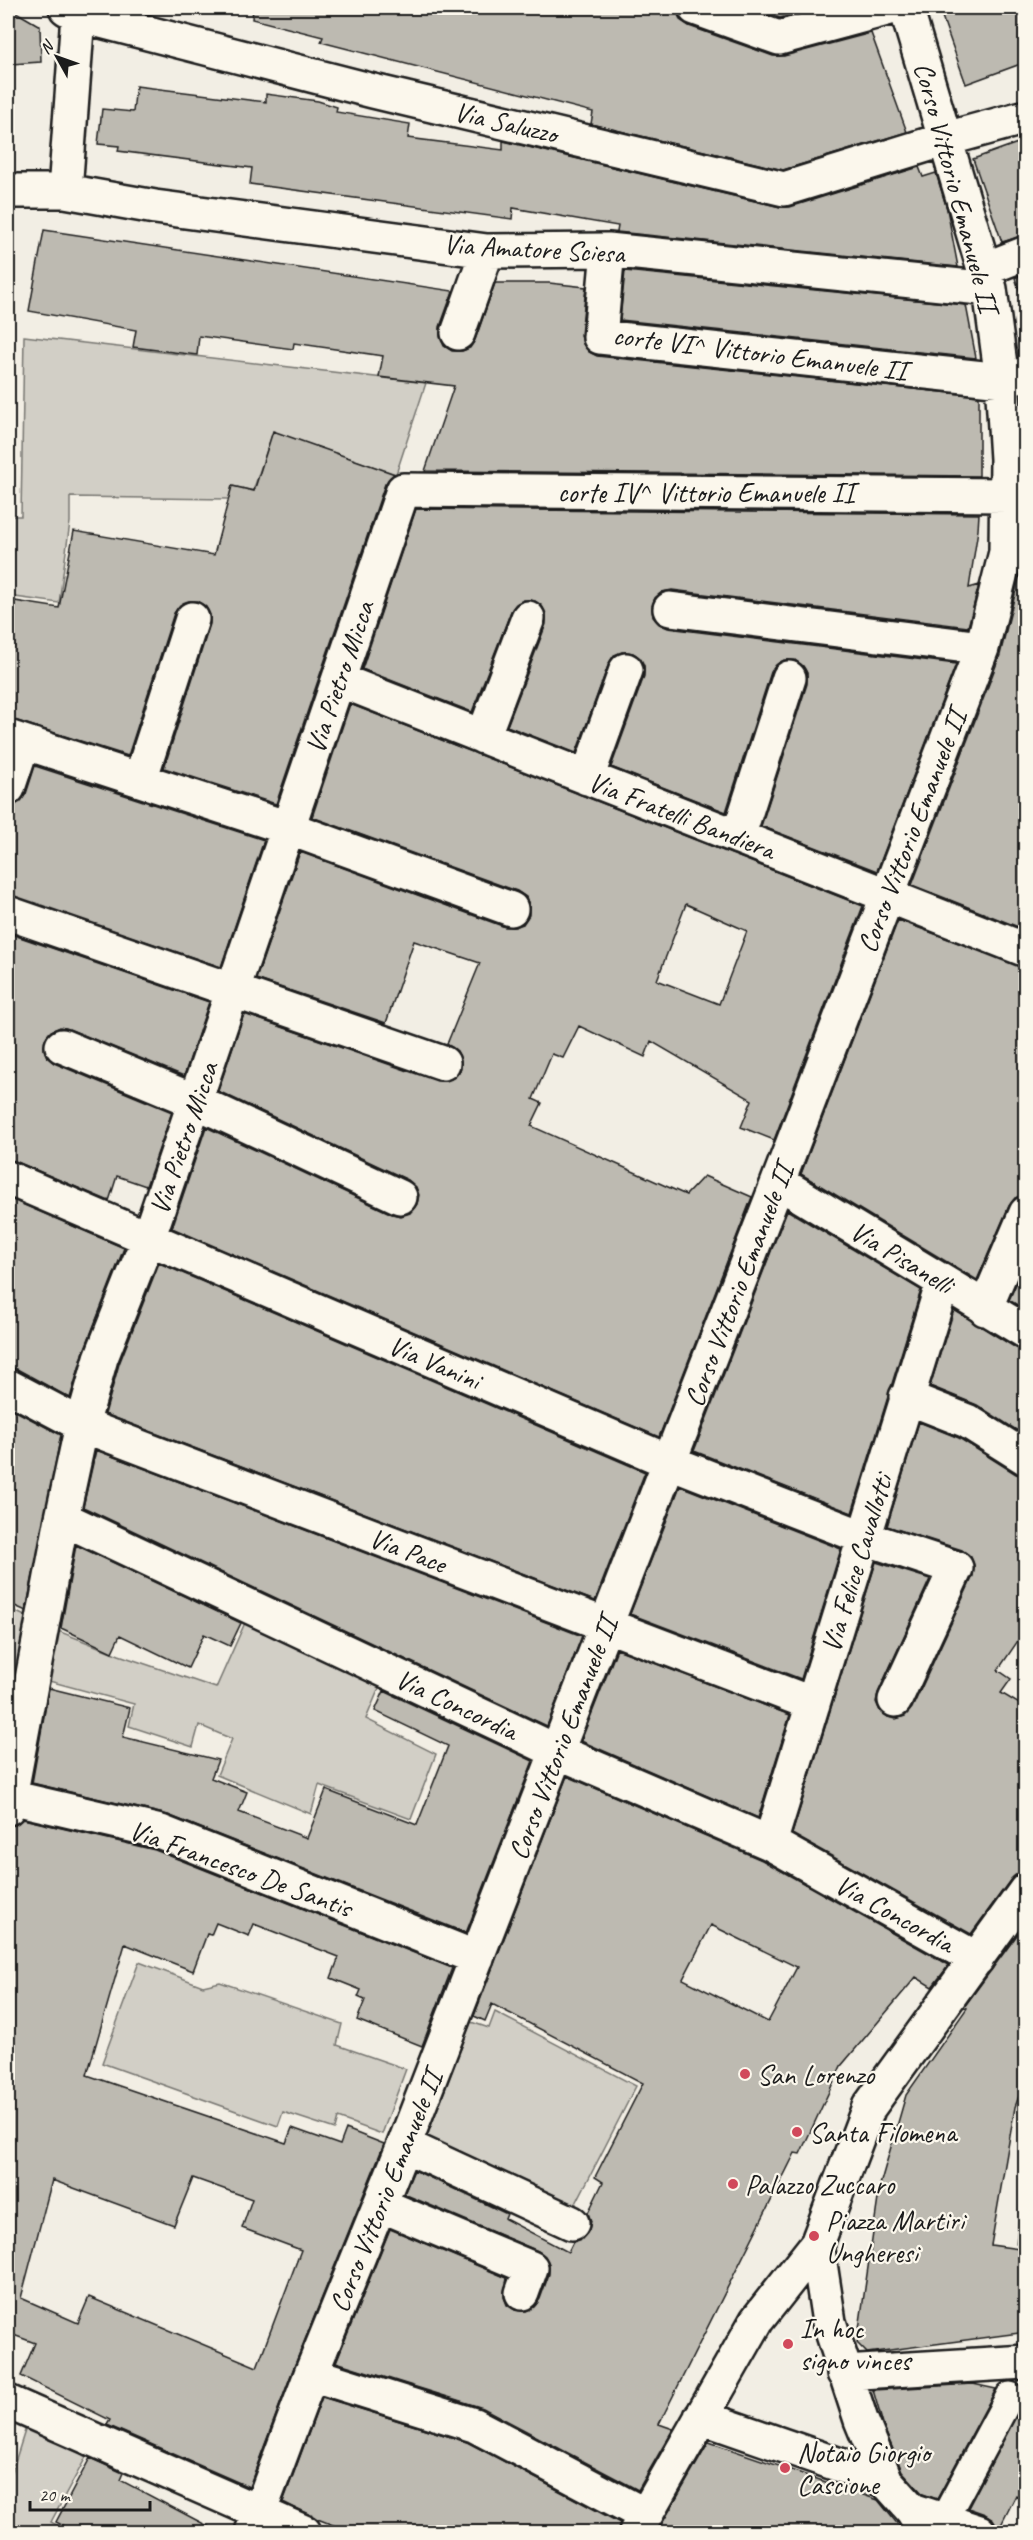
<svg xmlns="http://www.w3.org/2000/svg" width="1033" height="2540" font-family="Caveat,sans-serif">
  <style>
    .green { fill: #d2cfc6; stroke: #777671; stroke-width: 1.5 }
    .building { fill: #bdbab1; stroke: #1c1c1c; stroke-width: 1.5; fill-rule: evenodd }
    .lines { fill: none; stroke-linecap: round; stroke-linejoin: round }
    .pedestrian-casing { stroke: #1c1c1c; stroke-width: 32 }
    .minor-casing { stroke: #1c1c1c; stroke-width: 38 }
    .pedestrian { stroke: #fbf7ec; stroke-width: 27 }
    .minor { stroke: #fbf7ec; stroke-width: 33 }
    .poi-dot { fill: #d1495b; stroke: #fbf7ec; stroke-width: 2 }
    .labels { text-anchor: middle; stroke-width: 4.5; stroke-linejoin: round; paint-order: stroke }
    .street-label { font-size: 28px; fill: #1c1c1c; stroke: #fbf7ec }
    .poi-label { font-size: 28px; fill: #1c1c1c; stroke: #fbf7ec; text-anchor: start }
  </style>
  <rect width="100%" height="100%" fill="#f2eee4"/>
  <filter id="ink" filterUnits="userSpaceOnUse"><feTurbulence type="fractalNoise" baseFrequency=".0167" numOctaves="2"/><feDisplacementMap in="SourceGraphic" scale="12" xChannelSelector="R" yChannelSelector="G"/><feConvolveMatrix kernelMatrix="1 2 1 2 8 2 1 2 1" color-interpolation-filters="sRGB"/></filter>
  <g filter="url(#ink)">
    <path class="green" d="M24 336 426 383 396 474 273 432 253 491 232 486 229 499 70 497V522L59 603 8 596V516H21Z
      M8 1608 27 1617 14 1703 8 1701Z
      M248 1616 384 1676 366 1719 436 1754 411 1819 319 1785 311 1814 217 1775 232 1739 199 1725 193 1747 129 1726 134 1704 38 1678 48 1627 119 1655 216 1688Z
      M139 1962 203 1986 220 1982 342 2024 337 2045 406 2069 382 2134 338 2118 335 2129 283 2112 278 2126 102 2063Z
      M495 2012 636 2086 570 2215 426 2139 471 2022 489 2028Z
      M1025 2163 1026 2244H1025L1016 2243Z
      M28 2421 86 2457 51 2522 69 2532H8V2484Z"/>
    <path class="building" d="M9 8 40 26 41 62 11 64Z
      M253 8H677L680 20 689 26 773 56H784L871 33 907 132 783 170 591 124 593 112 321 42 323 37 252 19Z
      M749 8H820L780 18Z
      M939 8H1026V62L966 84Z
      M136 86 266 102V94L318 101 337 107 336 112 410 124 408 138 503 150V141L780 207H790L919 167 923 177 936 173 947 209 958 267 617 232 618 226 513 208 512 219 250 184 252 168 118 151 119 146 98 144 102 109 133 112Z
      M1026 140V235L1002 242 973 159Z
      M44 230 453 291 440 327V336L444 346 452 351H462L470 348 475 340 495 283H549L586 287 581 335 583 344 589 352 597 356 979 396V476L425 471 454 386 379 377 383 356 294 343 293 349 199 336 197 355 133 347 136 330 29 311Z
      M625 271 966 305 976 358 620 320Z
      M1026 273V294L1021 295 1015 278Z
      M273 431 395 474 385 484 276 804 164 768 210 624V615L206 607 197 601H189L180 605 174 613 128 756 8 718V600L59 608 74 531 214 555 232 486 254 491Z
      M416 509 979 514 978 530 969 588 979 585 968 627 672 590 662 592 655 598 652 606 653 617 659 624 668 628 956 664 877 871 761 826 807 684V673L803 666 795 660H784L776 665 771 672 726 812 611 767 644 676V666L640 658 633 653 622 652 614 655 609 663 576 753 507 726 546 624V614L542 606 535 601 524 600 516 604 511 611 472 712 362 669Z
      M1026 568V930L912 885 1000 655 1021 570Z
      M350 704 863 906 774 1140 741 1127 752 1100 651 1041 645 1057 579 1026 563 1058 552 1054 533 1099 542 1103 531 1126 686 1195 704 1176 752 1197 659 1437 172 1228 206 1127 392 1214 401 1216 410 1213 417 1204 419 1195 416 1187 408 1180 218 1091 244 1014 437 1081H446L455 1077 461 1069V1060L457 1051 447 1044 480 963 414 941 386 1023 256 979 300 852 505 927H514L523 924 529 915V905L526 897 517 891 312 817ZM686 904 747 931 719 1004 657 980Z
      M35 766 264 840 221 967 8 895V810L9 806 20 802 26 794Z
      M898 920 1026 968V1195L1015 1198 1009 1206 977 1280 801 1174Z
      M8 933 209 1002 184 1076 69 1029 60 1027 51 1031 45 1039 44 1049 47 1057 54 1063 172 1112 146 1186 117 1176 109 1201 15 1161 8 1160Z
      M8 1198 124 1248 84 1351 70 1398 17 1369 8 1367Z
      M787 1210 921 1290 852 1513 694 1451Z
      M1026 1262V1310L1009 1300Z
      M159 1263 645 1472 595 1601 105 1414 119 1364Z
      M954 1310 1016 1348 1026 1351V1436L977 1405 930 1386Z
      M8 1407 61 1435 26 1611 8 1603Z
      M919 1422 959 1438 1016 1474 1026 1477V1629L998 1670 1011 1679 1001 1693 1026 1708V1872L1018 1873 1011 1879 971 1934 792 1834 876 1562 930 1579 878 1693 876 1702 880 1711 888 1717 896 1719 905 1716 912 1708 973 1576 974 1565 971 1557 962 1550 887 1526Z
      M96 1450 582 1636 547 1726 83 1507Z
      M680 1486 841 1549 801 1679 630 1614Z
      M76 1545 241 1623 230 1646 204 1634 188 1668 120 1635 112 1652 61 1628Z
      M617 1649 790 1715 758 1818 581 1741Z
      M49 1688 130 1708 123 1737 218 1760 211 1778 247 1792 239 1812 307 1838 326 1790 417 1825 448 1746 375 1711 384 1691 533 1761 466 1933 168 1815 32 1783Z
      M567 1776 762 1860 949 1965 932 1987 916 1977 841 2066 800 2154 795 2153 659 2424 673 2429 638 2490 483 2408 336 2362 390 2229 507 2278 504 2297 507 2305 515 2310 526 2311 534 2307 540 2299 549 2274V2264L545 2256 538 2251 404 2194 414 2170 507 2214 505 2219 568 2252 573 2242 582 2239 589 2230 591 2221 588 2213 603 2182 595 2177 643 2083 492 2004 485 2021 474 2016ZM711 1925 797 1967 768 2022 683 1979Z
      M23 1819 155 1850 452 1968 422 2046 357 2020 365 2000 358 1997 361 1990 331 1978 339 1957 254 1924 249 1936 216 1923 211 1935 207 1934 193 1971 125 1944 87 2075 286 2143 292 2128 340 2145 346 2129 384 2144 294 2367 249 2487 107 2425 110 2420 21 2376 35 2343 8 2333V1826L15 1825ZM193 2178 252 2199 242 2228 301 2250 257 2367 89 2297 78 2323 21 2298 52 2180 174 2225Z
      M1026 1923V2097L1019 2096 1015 2107 991 2245 1026 2250V2332L867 2353 857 2343 880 2185 906 2095 967 2008 964 2007Z
      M973 2384 996 2389 937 2499 923 2494 902 2471 884 2428 873 2390Z
      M322 2397 467 2442 620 2523 617 2532H351L315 2518 283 2502Z
      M1026 2397V2500L1016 2495 999 2529 993 2519 985 2514 968 2508Z
      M709 2442 878 2500 904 2532H657Z
      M90 2458 123 2473 120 2480 219 2532H76L56 2522Z"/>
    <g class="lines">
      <defs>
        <path id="pedestrian" d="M944 2519 1010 2396"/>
        <path id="minor" d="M66 8 78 15 373 91 784 189 946 139 1026 117
          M695 8 779 38 890 8
          M8 191H65L155 207 487 251 608 250 990 289
          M65 191 78 15
          M608 250 600 337 1002 380 1026 374
          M985 269 1026 253
          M458 333 487 251
          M670 609 982 648
          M339 680 1026 950
          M8 737 288 828 511 909
          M483 737 528 618
          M587 778 626 670
          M140 780 192 619
          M8 788 23 743
          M738 837 789 678
          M8 913 443 1063
          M62 1046 195 1101 400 1197
          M8 1178 670 1462 865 1538 956 1568 895 1700
          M778 1182 1026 1332
          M985 1309 1026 1213
          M8 1386 82 1425 813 1704
          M906 1397 967 1421 1026 1458
          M62 1518 556 1751 770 1843 977 1959
          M10 1797 161 1832 477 1958
          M8 1808 62 1518 82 1425 101 1358 148 1239 403 490 1008 495
          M770 1843 943 1282
          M404 2145 572 2223
          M381 2205 531 2268 522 2293
          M817 2244 829 2322 861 2420 886 2481 912 2510 926 2532
          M844 2373 1026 2362
          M311 2374 474 2425 645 2515
          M8 2402 304 2532
          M701 2417 886 2481
          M912 2510 979 2532
          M252 2532 311 2374 404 2145 778 1182 982 648 1006 552 1007 459 1002 380 990 289 906 8
          M636 2532 757 2320 817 2244 869 2107 1026 1890"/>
      </defs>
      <use href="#pedestrian" class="pedestrian-casing"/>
      <use href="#minor" class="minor-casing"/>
      <use href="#pedestrian" class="pedestrian"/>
      <use href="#minor" class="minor"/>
    </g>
  </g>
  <g class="poi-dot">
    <circle cx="745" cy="2074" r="6"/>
    <circle cx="797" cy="2132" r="6"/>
    <circle cx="733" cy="2184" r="6"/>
    <circle cx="814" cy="2236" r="6"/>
    <circle cx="788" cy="2344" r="6"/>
    <circle cx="785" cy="2468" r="6"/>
  </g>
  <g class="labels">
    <g class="street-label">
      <text transform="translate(506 122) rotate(13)" y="10">Via Saluzzo</text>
      <text transform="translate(957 187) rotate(75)" y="10">Corso Vittorio Emanuele II</text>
      <text transform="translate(534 248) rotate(3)" y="10">Via Amatore Sciesa</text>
      <text transform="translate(760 352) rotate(7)" y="10">corte VI^ Vittorio Emanuele II</text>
      <text x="706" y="502">corte IV^ Vittorio Emanuele II</text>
      <text transform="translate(339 677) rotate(-71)" y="10">Via Pietro Micca</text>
      <text transform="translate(682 815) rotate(21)" y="10">Via Fratelli Bandiera</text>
      <text transform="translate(911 831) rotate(-69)" y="10">Corso Vittorio Emanuele II</text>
      <text transform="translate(183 1138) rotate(-71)" y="10">Via Pietro Micca</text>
      <text transform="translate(902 1257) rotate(31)" y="10">Via Pisanelli</text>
      <text transform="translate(738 1285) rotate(-69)" y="10">Corso Vittorio Emanuele II</text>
      <text transform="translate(435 1362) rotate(23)" y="10">Via Vanini</text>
      <text transform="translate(408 1550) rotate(21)" y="10">Via Pace</text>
      <text transform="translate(856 1563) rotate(-73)" y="10">Via Felice Cavallotti</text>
      <text transform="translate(457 1704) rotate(25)" y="10">Via Concordia</text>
      <text transform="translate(562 1738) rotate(-69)" y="10">Corso Vittorio Emanuele II</text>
      <text transform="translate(241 1868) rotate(20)" y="10">Via Francesco De Santis</text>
      <text transform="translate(895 1913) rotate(29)" y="10">Via Concordia</text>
      <text transform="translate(385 2191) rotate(-68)" y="10">Corso Vittorio Emanuele II</text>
    </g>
    <g class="poi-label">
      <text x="757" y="2084">San Lorenzo</text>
      <text x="809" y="2142">Santa Filomena</text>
      <text x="745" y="2194">Palazzo Zuccaro</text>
      <text x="826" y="2230">Piazza Martiri<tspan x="826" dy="32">Ungheresi</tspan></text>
      <text x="800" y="2338">In hoc<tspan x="800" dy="32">signo vinces</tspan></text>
      <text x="797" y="2462">Notaio Giorgio<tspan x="797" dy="32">Cascione</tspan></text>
    </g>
  </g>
  <rect width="1033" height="2540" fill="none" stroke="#fbf7ec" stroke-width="30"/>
  <rect x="15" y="15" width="1003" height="2510" fill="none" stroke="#1c1c1c" stroke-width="2" filter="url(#ink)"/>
  <g transform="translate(57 57) rotate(310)" stroke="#fbf7ec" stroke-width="4.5" paint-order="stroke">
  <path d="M0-4.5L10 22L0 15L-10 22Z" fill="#1c1c1c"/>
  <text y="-9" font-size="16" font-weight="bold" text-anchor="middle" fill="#1c1c1c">N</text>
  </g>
  <path d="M30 2501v9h120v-9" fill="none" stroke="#1c1c1c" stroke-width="3"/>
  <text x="39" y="2501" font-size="18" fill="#1c1c1c" stroke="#fbf7ec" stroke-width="4.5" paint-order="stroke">20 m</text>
</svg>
